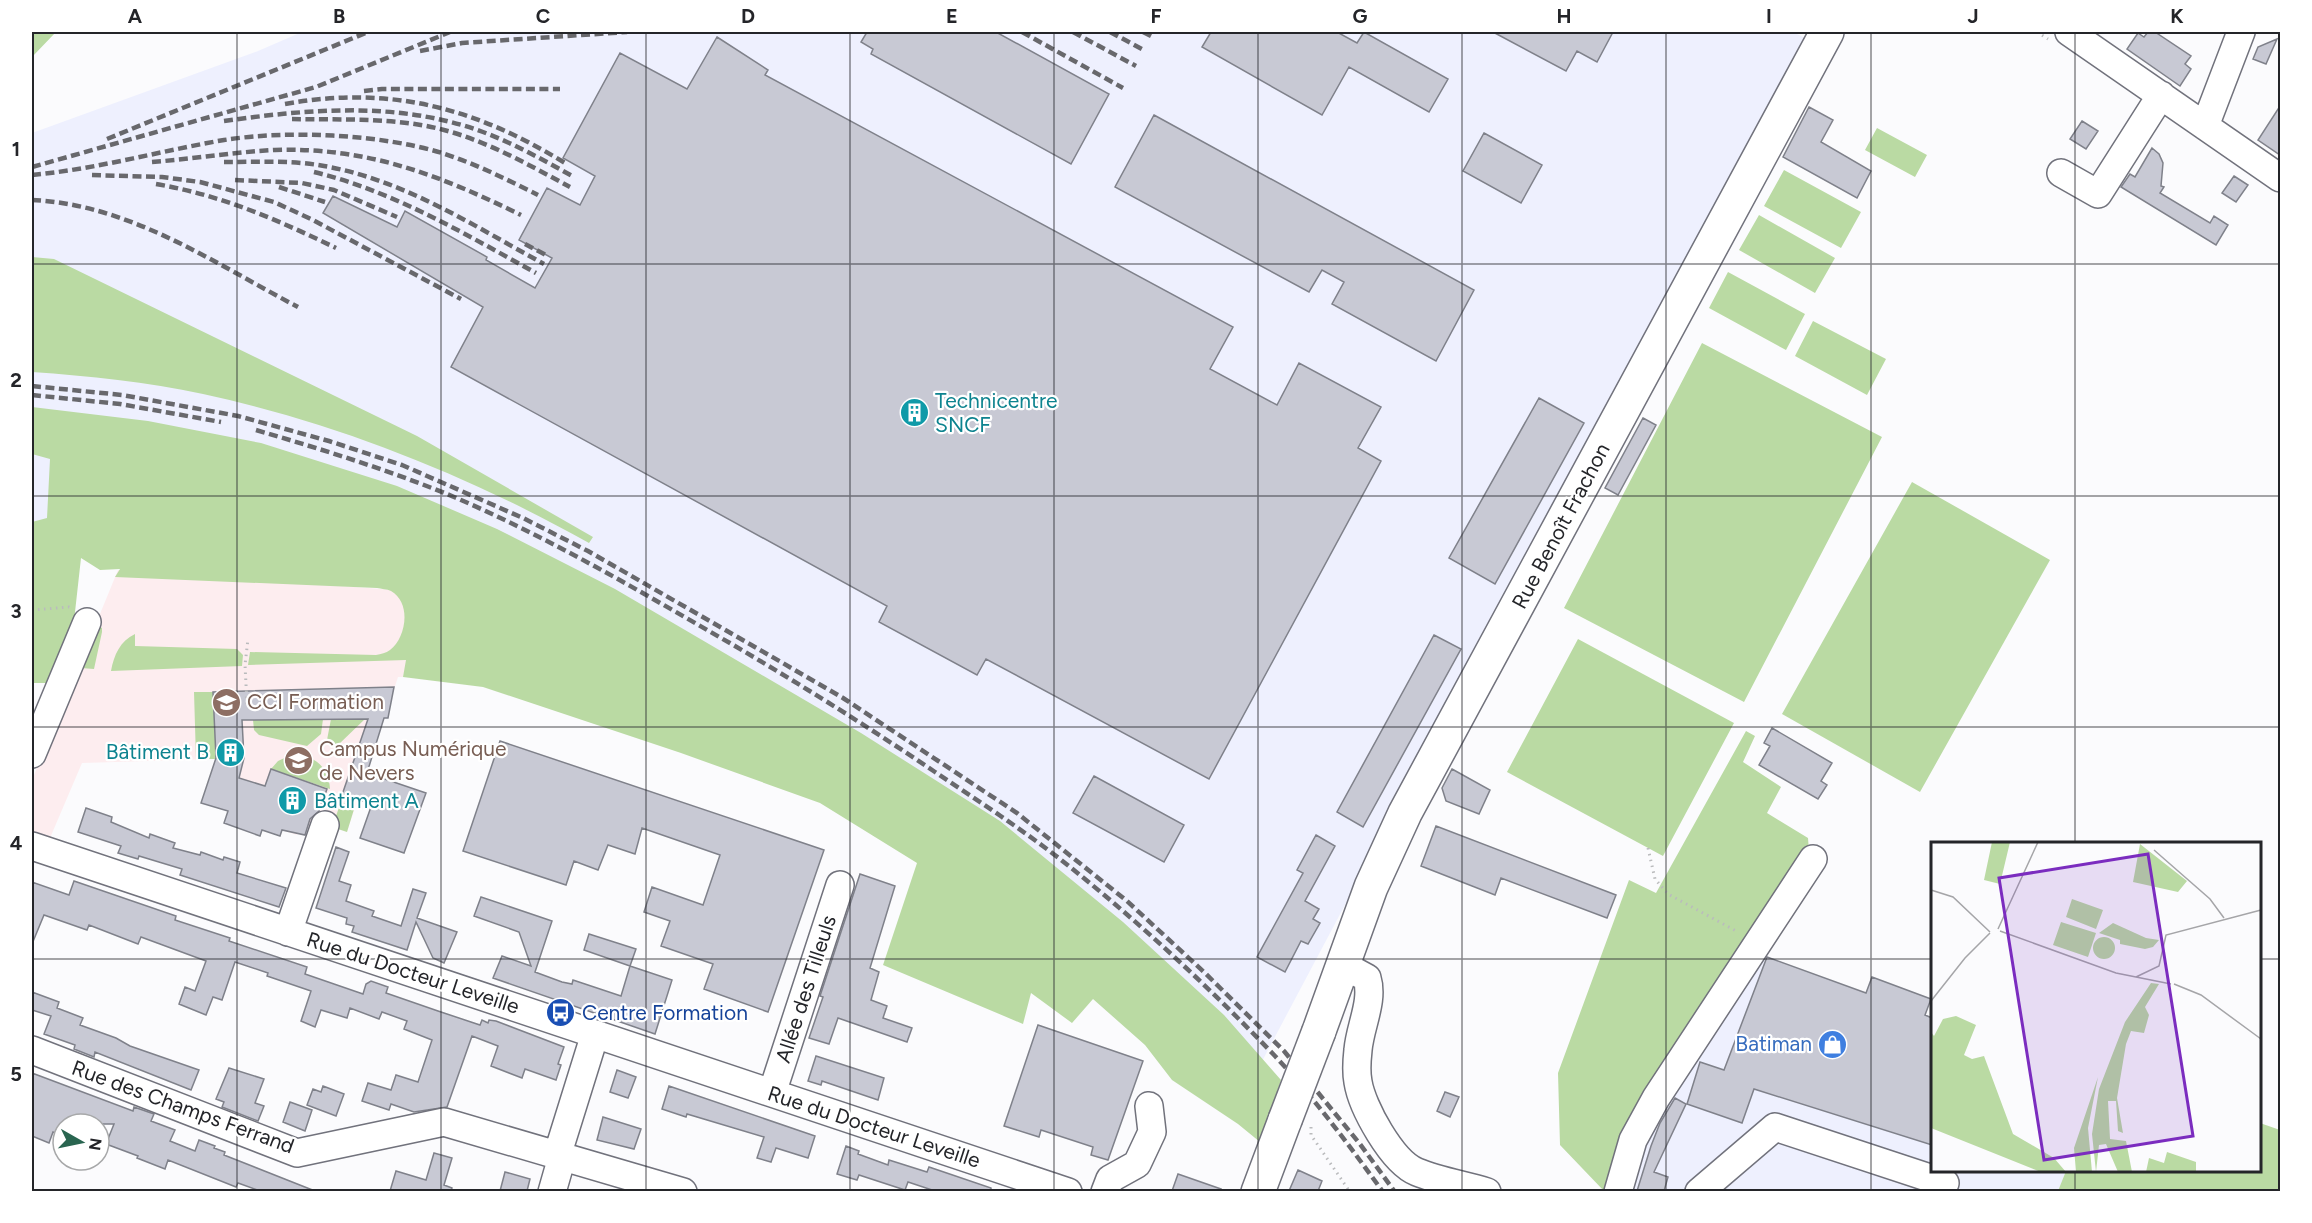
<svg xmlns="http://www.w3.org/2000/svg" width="2312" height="1223" font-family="Figtree,sans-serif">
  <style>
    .built { fill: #eef0fe }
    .education { fill: #fdedef }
    .green { fill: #badaa3 }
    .building { fill: #c8c9d4; stroke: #7f818a; stroke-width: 1.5 }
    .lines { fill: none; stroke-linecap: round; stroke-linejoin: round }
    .minor-casing { stroke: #71727c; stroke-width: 30 }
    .major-casing { stroke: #71727c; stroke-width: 36 }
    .path { stroke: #babbbd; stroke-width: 3; stroke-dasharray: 1.5 4.5; stroke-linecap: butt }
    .minor { stroke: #fff; stroke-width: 27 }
    .major { stroke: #fff; stroke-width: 33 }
    .rail { stroke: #68686c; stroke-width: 4.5; stroke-dasharray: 9 4.5; stroke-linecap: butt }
    .major-bridge-casing { stroke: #71727c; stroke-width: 36; stroke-linecap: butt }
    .major-bridge { stroke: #fff; stroke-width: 33 }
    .grid { fill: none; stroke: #242529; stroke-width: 1.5; stroke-opacity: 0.55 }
    .labels { text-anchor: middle; stroke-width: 4.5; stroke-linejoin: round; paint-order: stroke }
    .culture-label { font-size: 21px; fill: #0d838f; stroke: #fff; text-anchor: start }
    .street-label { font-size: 21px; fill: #242529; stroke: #fff }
    .education-label { font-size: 21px; fill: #785e54; stroke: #fff; text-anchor: start }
    .transit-label { font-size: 21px; fill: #164399; stroke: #fff; text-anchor: start }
    .shop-label { font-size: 21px; fill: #366cbe; stroke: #fff; text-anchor: end }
    .inset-road { fill: none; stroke: #a5a5a8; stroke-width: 1.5 }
    .view { fill: #7b2cbf; fill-opacity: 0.15; stroke: #7b2cbf; stroke-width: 3 }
    .inset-edge { fill: none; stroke: #242529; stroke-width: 3 }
    .neatline { fill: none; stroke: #242529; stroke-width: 2 }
    .grid-label { font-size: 20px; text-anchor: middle; font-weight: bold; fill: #242529 }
  </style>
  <rect width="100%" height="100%" fill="#fbfbfd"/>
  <path class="built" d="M302 32H1793L1805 38 1251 1082 654 635 47 519 32 522V133L258 51Z
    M1744 948 1932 1018V1170L2066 1171 2058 1192H1611Z"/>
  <path class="education" d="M118 570 424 592 403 677H398L347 832 316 821 308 828 300 825 297 835 256 822 252 832 224 823 228 811 201 803 215 759 82 763 50 838 32 832V780Z"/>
  <path class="green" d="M32 32H56L32 57Z
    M1877 128 1927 155 1915 177 1865 150Z
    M1784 170 1861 212 1841 248 1764 206Z
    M1759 215 1835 258 1815 293 1739 250Z
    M32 257 54 259 417 436 593 537 589 543C469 476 338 423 203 394 147 382 89 376 32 372Z
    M1728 272 1805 314 1786 350 1709 308Z
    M1813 321 1886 359 1867 395 1795 356Z
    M1702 343 1882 437 1744 702 1564 608Z
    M32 407 148 421 261 443 397 486 497 529 615 589 861 733 1000 821 1123 922 1224 1015 1281 1080 1260 1142 1238 1124 1172 1080 1145 1045 1093 999 1072 1023 1031 993 1023 1024 883 965 917 863 820 803 681 753 483 687 403 677 406 660 248 665 250 652 376 655C381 654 386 653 390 650 406 638 412 603 391 591 387 589 381 589 377 588L115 577 120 569 100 570 81 558 74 621 48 683H32V522L47 518 50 459 32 454Z
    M1912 482 2050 560 1920 792 1782 714Z
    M99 626 102 628V632L94 669 81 668Z
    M135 634V646L237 649 243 655 242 666 111 671C114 655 120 641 135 634Z
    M1578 639 1734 723 1663 856 1507 772Z
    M194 692H213L216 759H196Z
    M323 719 321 734 307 746 259 735 254 730 253 720Z
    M331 719H365L338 745 331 744 327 740Z
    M1746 731 1755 736 1743 762 1781 787 1767 813 1808 838 1809 851 1611 1191H1604L1560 1145 1558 1073 1629 880 1656 893Z
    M293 754C314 755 329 767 330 789L271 769 278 761Z
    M341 802 355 806 347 832 332 827Z
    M2260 1123 2280 1130V1191H2058L2066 1171 2260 1170Z"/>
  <path class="building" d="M867 32H996L1109 94 1071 164 871 54 873 49 861 42Z
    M1211 32H1337L1357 43 1364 32 1448 79 1429 112 1349 67 1322 115 1202 47Z
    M1493 32H1613L1597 62 1577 51 1566 71Z
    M2148 32H2155L2191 56 2185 64 2191 69 2180 86 2127 49 2138 33 2144 37Z
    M717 37 768 70 765 75 1233 327 1210 369 1277 405 1299 363 1381 407 1358 448 1381 461 1209 779 986 659 977 675 879 622 887 606 451 367 483 307 323 213 333 196 397 227 405 211 487 257 486 260 535 288 552 258 519 240 547 188 580 205 595 176 563 158 620 53 687 89Z
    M2277 39 2266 64 2253 59 2258 47Z
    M2280 106V155L2258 140Z
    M1809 107 1833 120 1821 142 1871 171 1857 198 1783 157Z
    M1154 115 1474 290 1436 361 1332 304 1344 282 1322 270 1309 292 1115 187Z
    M2082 121 2098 131 2086 149 2070 139Z
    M1484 133 1542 165 1521 203 1463 171Z
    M2152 148 2159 154 2163 163 2161 186 2164 187 2160 193 2210 223 2214 216 2228 225 2216 245 2121 187 2130 174 2135 177Z
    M2234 176 2248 185 2236 202 2222 193Z
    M1539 398 1584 423 1495 584 1449 558Z
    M1643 418 1656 425 1618 495 1605 488Z
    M1434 635 1461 649 1363 827 1337 812Z
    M394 687 388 718H384L367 773 426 793 404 853 360 838 372 804 342 795 368 719 242 720 244 758 239 778 265 786 271 769 327 789 319 811 310 819 305 835 282 830 280 836 262 830 260 836 224 823 228 811 201 803 216 758 213 692Z
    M1772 728 1832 763 1821 781 1827 785 1818 799 1759 765 1770 746 1764 743Z
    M500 741 824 850 768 1012 704 989 713 964 661 946 670 921 644 912 652 887 703 905 720 855 642 828 635 854 608 845 598 870 574 861 566 885 463 851Z
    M1452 769 1490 790 1479 814 1446 801 1442 788Z
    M1094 776 1184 825 1164 862 1073 813Z
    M86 808 112 817 111 822 149 838 150 834 175 843 173 848 200 855 201 852 223 860 224 857 240 862 237 873 286 888 279 907 180 875 182 869 139 856 138 859 118 853 121 846 78 832Z
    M1436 826 1616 895 1607 918 1501 878 1495 895 1421 866Z
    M1316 835 1335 846 1305 901 1319 909 1313 919 1320 923 1308 944 1301 941 1285 972 1257 957 1303 873 1297 870Z
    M336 847 349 852 339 881 351 885 346 901 374 911 372 916 401 926 413 889 426 893 417 918 457 932 444 963 433 958 416 922 407 950 352 932 354 926 346 924 347 918 316 908Z
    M860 874 895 886 870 968 879 972 871 1000 887 1006 883 1018 912 1028 907 1042 838 1018 829 1044 809 1038 823 997 820 996Z
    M74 881 176 916 175 920 230 938 229 941 307 967 305 974 363 994 366 984 371 981 388 987 386 993 438 1011 480 1025 482 1020 488 1023 489 1020 496 1021 564 1047 558 1064 561 1065 556 1080 525 1069 522 1078 491 1066 498 1046 472 1036 447 1107 414 1112 391 1104 389 1110 362 1101 368 1083 391 1090 396 1075 418 1082 432 1040 404 1029 407 1021 382 1012 379 1019 350 1008 347 1018 321 1010 315 1027 301 1021 311 991 267 976 268 973 235 962 222 1000 213 997 206 1015 179 1004 185 987 195 991 206 961 141 937 138 944 89 925 87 930 44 915 32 944V882L69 895Z
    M481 897 552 921 535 972 562 982 572 984 573 980 621 996 630 966 672 980 655 1034 493 978 502 956 531 966 519 932 474 916Z
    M589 934 636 949 630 966 584 950Z
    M1767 957 1866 993 1872 977 1931 999 1925 1015 1932 1018V1145L1754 1089 1742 1123 1687 1104 1700 1062 1724 1070Z
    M32 992 59 1002 57 1008 83 1018 80 1025 116 1038 130 1046 199 1070 191 1090 95 1052 94 1057 74 1049 75 1045 44 1034 51 1016 32 1010Z
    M1038 1025 1143 1061 1108 1160 1091 1155 1093 1147 1041 1130 1039 1137 1004 1126Z
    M816 1056 884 1078 878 1100 822 1081 821 1085 808 1081Z
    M229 1068 264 1079 255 1103 264 1106 258 1121 222 1107 224 1102 216 1099Z
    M617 1070 636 1077 628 1098 610 1092Z
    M32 1073 133 1111 134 1107 154 1114 151 1121 175 1130 170 1141 195 1151 199 1140 215 1146 214 1148 225 1152 224 1155 315 1191H260L238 1183 236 1187 168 1160 165 1169 137 1158 138 1156 106 1144 114 1124H63L58 1134 53 1132 49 1143 32 1136Z
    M323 1086 344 1094 336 1116 307 1105 313 1089 321 1092Z
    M669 1086 815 1136 808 1158 776 1148 771 1162 757 1158 764 1137 687 1114 686 1117 662 1109Z
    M1445 1092 1459 1097 1450 1117 1437 1111Z
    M1675 1098 1686 1104 1654 1172 1668 1177 1664 1191H1637L1651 1146 1660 1123Z
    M290 1102 312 1110 305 1131 283 1122Z
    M603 1117 641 1129 634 1149 597 1140Z
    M846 1146 859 1151 858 1154 888 1165 889 1160 927 1172 929 1167 991 1188V1191H935L908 1182 905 1190 859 1175 857 1180 837 1174Z
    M434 1153 452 1158 444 1185 452 1188 451 1191H390L396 1171 426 1180Z
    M1298 1170 1322 1181 1318 1191H1289Z
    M505 1172 530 1179 527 1191H500Z
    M1178 1174 1221 1189 1220 1191H1172Z"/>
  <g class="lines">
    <defs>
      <path id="minor" d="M2069 32 2280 178
        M2205 126 2241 32
        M2061 173 2098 194 2161 95
        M32 754 87 622
        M32 846 1068 1192
        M288 932 325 825
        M1343 965 1367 978C1374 1001 1360 1026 1358 1050 1357 1059 1356 1072 1358 1082 1362 1107 1392 1162 1417 1172 1439 1181 1464 1185 1487 1192
        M32 1050 297 1153 444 1122 683 1192
        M772 1093 840 885
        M557 1156 595 1034
        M552 1192 562 1157
        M1105 1192 1110 1179 1137 1164 1152 1132 1149 1106
        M1618 1192 1633 1140 1656 1098 1813 859
        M1699 1192 1775 1127 1945 1183"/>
      <path id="major" d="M1319 1031 1371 887 1405 813 1827 32
        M1258 1192 1285 1120"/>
    </defs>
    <use href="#minor" class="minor-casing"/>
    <use href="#major" class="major-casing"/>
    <path class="path" d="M2037 32 2048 39
      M32 610 69 607 71 608
      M247 704 245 665 248 639
      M1648 848 1655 879 1668 894 1738 932
      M1311 1127V1135L1350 1192"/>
    <use href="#minor" class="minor"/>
    <use href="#major" class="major"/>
    <path class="rail" d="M1022 32 1123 88
      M1073 32 1136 66
      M1110 32 1142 49
      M1143 32 1151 36
      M420 51 462 43 627 32
      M364 91 382 89H560
      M285 104C391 85 475 108 565 163
      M292 119C342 120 395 117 444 130 489 142 529 165 570 187
      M224 121C310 109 399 101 483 132 515 144 545 161 574 177
      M107 139 368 32
      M152 162C193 159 234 152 275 150 368 147 439 175 521 215
      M224 162C257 162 292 160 324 166 404 180 474 226 544 264
      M32 167 316 87 450 32
      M314 172C393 191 465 234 536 273
      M32 175C97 169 160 151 224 140 288 130 380 134 442 153 476 164 506 179 538 195
      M92 175 162 177 200 182 274 202 311 219 461 299
      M235 180 302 183 334 190 397 217
      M156 184C221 195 278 220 336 248
      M279 187 325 202
      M32 200C129 204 214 263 298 307
      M525 244 546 255
      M32 386 122 395 238 416 329 441 402 465 523 518 588 551 781 662 843 698 1017 813 1127 901 1205 973 1284 1051 1360 1144 1395 1192
      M32 395 120 404 221 422
      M256 430C321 449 385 469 447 494 547 536 641 592 735 646 803 686 870 728 935 772 977 800 1020 828 1060 859 1136 919 1208 986 1275 1056 1314 1098 1349 1145 1383 1192"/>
    <defs>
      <path id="major-bridge" d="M1285 1120 1319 1031"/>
    </defs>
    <use href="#major-bridge" class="major-bridge-casing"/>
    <use href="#major-bridge" class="major-bridge"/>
  </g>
  <path class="grid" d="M237 32V1192M441 32V1192M646 32V1192M850 32V1192M1054 32V1192M1258 32V1192M1462 32V1192M1666 32V1192M1871 32V1192M2075 32V844M32 264H2280M32 496H2280M32 727H2280M32 959H1932M2260 959H2280M2075 1170V1192"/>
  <defs>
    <symbol id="building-disc" viewBox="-11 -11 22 22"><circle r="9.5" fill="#0f9aa8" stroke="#fff"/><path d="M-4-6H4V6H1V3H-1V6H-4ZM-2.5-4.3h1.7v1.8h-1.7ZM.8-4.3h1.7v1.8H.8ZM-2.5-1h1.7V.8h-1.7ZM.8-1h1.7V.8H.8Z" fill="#fff"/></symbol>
    <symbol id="university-disc" viewBox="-11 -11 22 22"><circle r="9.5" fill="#8d6e63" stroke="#fff"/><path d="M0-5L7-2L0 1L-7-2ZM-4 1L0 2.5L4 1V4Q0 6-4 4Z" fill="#fff"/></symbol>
    <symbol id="bus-disc" viewBox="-11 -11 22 22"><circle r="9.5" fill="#1a4fb4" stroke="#fff"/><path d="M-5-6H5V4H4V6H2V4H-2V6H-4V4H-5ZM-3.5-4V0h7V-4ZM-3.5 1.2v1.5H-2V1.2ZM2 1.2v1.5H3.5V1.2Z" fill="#fff"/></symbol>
    <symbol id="shop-disc" viewBox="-11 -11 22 22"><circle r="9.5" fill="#3f7fe0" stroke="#fff"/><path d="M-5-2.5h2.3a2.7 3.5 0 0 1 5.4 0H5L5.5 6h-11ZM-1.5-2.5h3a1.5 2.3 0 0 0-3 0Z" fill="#fff"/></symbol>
  </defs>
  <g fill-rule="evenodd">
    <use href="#building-disc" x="898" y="396" width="33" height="33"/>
    <use href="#university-disc" x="210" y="686" width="33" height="33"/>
    <use href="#building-disc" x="214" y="736" width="33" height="33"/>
    <use href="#university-disc" x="282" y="744" width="33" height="33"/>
    <use href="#building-disc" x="276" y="784" width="33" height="33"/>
    <use href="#bus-disc" x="544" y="996" width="33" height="33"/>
    <use href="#shop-disc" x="1816" y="1028" width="33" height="33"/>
  </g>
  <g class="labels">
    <g class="culture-label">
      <text x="935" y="408">Technicentre<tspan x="935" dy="24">SNCF</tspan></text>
      <text x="209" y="759" text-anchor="end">Bâtiment B</text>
      <text x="314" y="808">Bâtiment A</text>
    </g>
    <g class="street-label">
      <text transform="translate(1561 526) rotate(-62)" y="7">Rue Benoît Frachon</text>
      <text transform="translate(413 973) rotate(18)" y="7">Rue du Docteur Leveille</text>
      <text transform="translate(806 989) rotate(-72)" y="7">Allée des Tilleuls</text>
      <text transform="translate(183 1107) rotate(20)" y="7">Rue des Champs Ferrand</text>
      <text transform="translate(874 1127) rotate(18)" y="7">Rue du Docteur Leveille</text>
    </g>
    <g class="education-label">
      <text x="247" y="709">CCI Formation</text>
      <text x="319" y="756">Campus Numérique<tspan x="319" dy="24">de Nevers</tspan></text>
    </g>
    <g class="transit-label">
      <text x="582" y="1020">Centre Formation</text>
    </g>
    <g class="shop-label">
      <text x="1812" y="1051">Batiman</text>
    </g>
  </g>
  <g transform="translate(1931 842)">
    <rect width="330" height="330" fill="#fbfbfd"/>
    <path d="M61 0H79L69 42 53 38ZM209 2 256 39 247 50 202 40ZM141 57 172 68 165 87 135 75ZM130 80 165 91 157 115 122 103ZM182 81 215 96 228 98 222 105 214 107 189 102V98L168 91ZM162 106a11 11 0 1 1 22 0a11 11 0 1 1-22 0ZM220 141 228 142 214 165 218 173 213 191 200 189 195 202 186 256 192 291 187 289 185 259H177L179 297 195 299 201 330H187L175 302 168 303 165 330 161 292 168 247 194 180ZM25 174 45 183 33 213 41 217 53 214 82 292 123 316 135 330H110L0 286V190L3 194 12 177ZM167 235 157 286 161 330H145L143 306ZM236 310 265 320V330H215L218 316 233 321Z" fill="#badaa3"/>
    <path class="inset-road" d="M223 8 279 57 293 76M0 48 22 55 59 90M67 87 107 0M69 89 185 131 240 142M205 135 228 124 235 93 330 68M243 142 270 153 330 197M0 159 34 116 59 91"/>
    <path class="view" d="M217 12 262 294 113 318 68 36Z"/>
    <rect width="330" height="330" class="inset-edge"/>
  </g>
  <rect width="2312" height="1223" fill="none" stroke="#ffffff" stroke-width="66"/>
  <g transform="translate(81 1142) rotate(99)"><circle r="28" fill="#ffffff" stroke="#a7a8a9" stroke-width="1.5"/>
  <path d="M0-4.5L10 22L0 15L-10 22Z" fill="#296550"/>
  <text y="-9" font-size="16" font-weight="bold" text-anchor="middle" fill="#242529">N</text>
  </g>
  <rect x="33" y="33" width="2246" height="1157" class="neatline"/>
  <g class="grid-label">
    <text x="135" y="23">A</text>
    <text x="339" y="23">B</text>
    <text x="543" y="23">C</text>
    <text x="748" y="23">D</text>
    <text x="952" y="23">E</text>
    <text x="1156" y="23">F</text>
    <text x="1360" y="23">G</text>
    <text x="1564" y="23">H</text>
    <text x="1769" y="23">I</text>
    <text x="1973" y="23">J</text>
    <text x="2177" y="23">K</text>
    <text x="16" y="156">1</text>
    <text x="16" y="387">2</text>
    <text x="16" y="618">3</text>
    <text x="16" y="850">4</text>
    <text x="16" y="1081">5</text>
  </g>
</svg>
